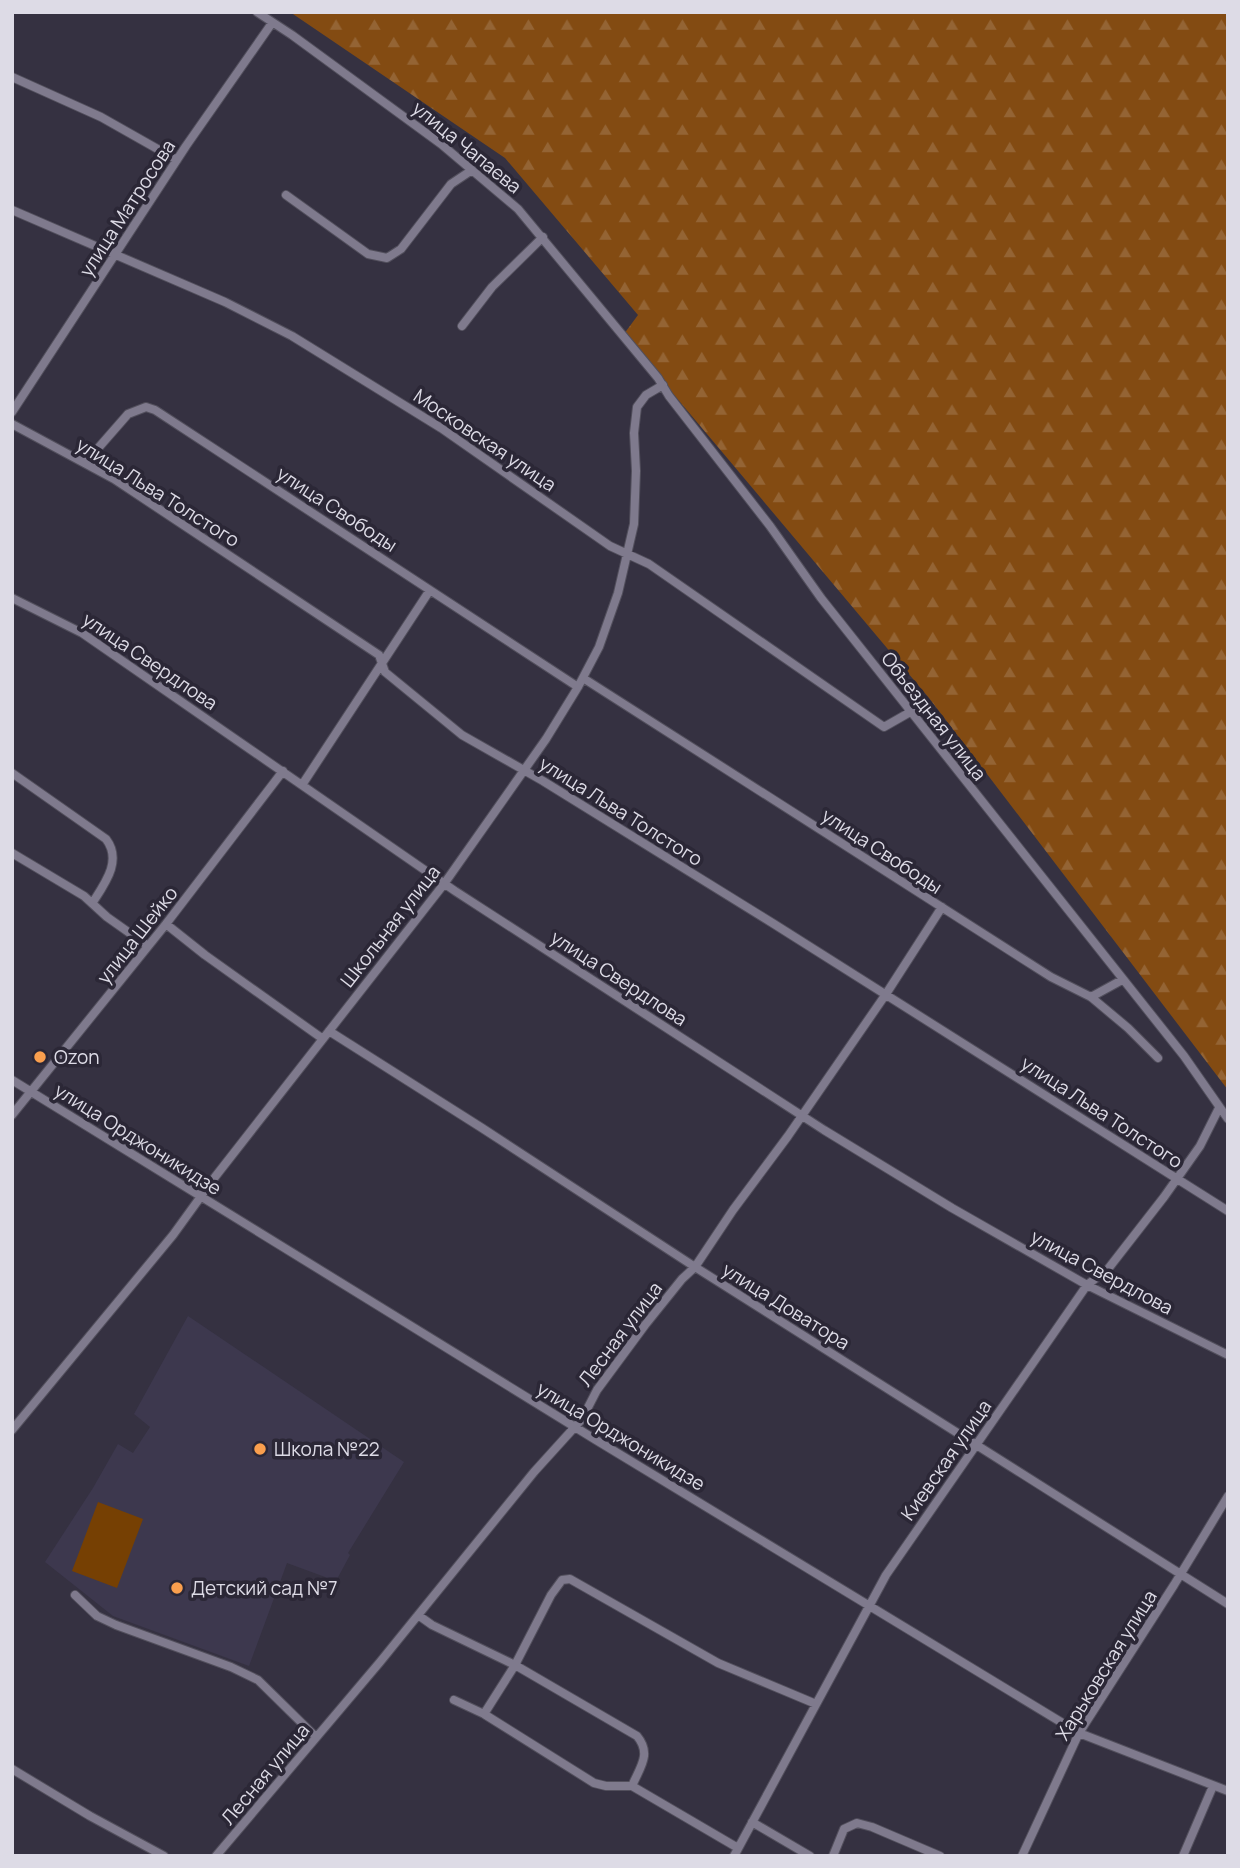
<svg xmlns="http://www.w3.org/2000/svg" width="1240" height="1868" font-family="Manrope,sans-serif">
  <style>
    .built { fill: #3d384e }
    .forest { fill: url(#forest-firs) }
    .park { fill: #764003 }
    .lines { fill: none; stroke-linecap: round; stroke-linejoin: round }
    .minor-casing { stroke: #524f5c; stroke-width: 10 }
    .minor { stroke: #7f7a8d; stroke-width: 8 }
    .poi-dot { fill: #fa9f4e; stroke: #2b2736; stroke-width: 2.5 }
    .labels { text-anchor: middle; stroke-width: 7; stroke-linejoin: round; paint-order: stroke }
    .street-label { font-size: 19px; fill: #dddbe6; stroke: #2b2736 }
    .poi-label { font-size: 19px; fill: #dddbe6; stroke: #2b2736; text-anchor: start }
  </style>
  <defs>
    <pattern id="forest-firs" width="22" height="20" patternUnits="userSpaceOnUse" patternTransform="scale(1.75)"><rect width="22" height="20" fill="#834b12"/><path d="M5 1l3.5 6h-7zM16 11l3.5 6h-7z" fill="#946434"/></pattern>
  </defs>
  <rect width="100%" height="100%" fill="#353141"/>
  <path class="built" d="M188 1316 404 1462 348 1553 350 1555 336 1581 287 1563 249 1666 113 1616 45 1562 93 1488 118 1444 133 1453 150 1427 134 1414Z"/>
  <path class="forest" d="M290 12H1228V1090L929 698 664 383 621 338 638 315 505 158Z"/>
  <path class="park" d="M98 1502 143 1519 117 1588 72 1571Z"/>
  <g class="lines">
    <defs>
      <path id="minor" d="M257 12 292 35 441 144 518 209 658 378 669 396 770 526 821 598 1184 1056 1228 1119
        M12 77 101 117 177 160
        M286 195 368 254 387 258 401 249 451 184 472 170
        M12 210 225 302 292 336 441 428 610 546 649 564 884 727 912 711
        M462 326 492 287 543 237
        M12 412 186 146 272 23
        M12 424 114 479 379 655 385 672 462 735 543 781 774 924 1228 1211
        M86 462 128 414 146 407 155 410 578 687
        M12 598 82 633 455 891 824 1130 952 1208 1087 1285 1228 1355
        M583 678 1051 977 1091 997 1128 1028 1158 1058
        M12 773 106 839C122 860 106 882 93 902
        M302 785 430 590
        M12 853 84 896 107 917 148 946
        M166 924 205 955 323 1039
        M1091 997 1122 980
        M329 1031 482 1128 695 1267 1228 1604
        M12 1080 596 1440 1079 1733 1228 1791
        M12 1115 166 924 283 771
        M12 1430 173 1235 215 1177 444 884 546 739 578 687 599 647 618 593 634 524 636 471 634 433 637 407 646 395 663 385
        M75 1595 97 1616 116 1625 231 1667 258 1680 316 1737
        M418 1615 432 1625 515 1665 637 1736C652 1754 640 1767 632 1786L738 1848
        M454 1700 484 1714 594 1783 606 1786H632
        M484 1714 515 1665 551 1595 562 1580 570 1579 718 1663 816 1704
        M12 1769 90 1816 164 1856
        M752 1822 810 1856
        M216 1856 380 1662 534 1472 582 1419 597 1390 645 1325 682 1279 695 1267 733 1210 788 1136 886 994 942 907
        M734 1856 886 1575 1087 1285 1108 1269 1164 1197 1200 1146 1219 1108
        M833 1856 844 1829 857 1823 872 1827 940 1856
        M1022 1856 1079 1733 1174 1585 1228 1496
        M1183 1856 1213 1786"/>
    </defs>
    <use href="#minor" class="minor-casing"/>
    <use href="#minor" class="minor"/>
  </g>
  <g class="poi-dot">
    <circle cx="40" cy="1057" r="7"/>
    <circle cx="260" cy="1449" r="7"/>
    <circle cx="177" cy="1588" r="7"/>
  </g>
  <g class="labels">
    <g class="street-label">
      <text transform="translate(467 147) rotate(39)" y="7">улица Чапаева</text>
      <text transform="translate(127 208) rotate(-57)" y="7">улица Матросова</text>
      <text transform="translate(485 440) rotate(34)" y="7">Московская улица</text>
      <text transform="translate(158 492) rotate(32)" y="7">улица Льва Толстого</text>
      <text transform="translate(337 509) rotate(33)" y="7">улица Свободы</text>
      <text transform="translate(150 661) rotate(34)" y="7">улица Свердлова</text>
      <text transform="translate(934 716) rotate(52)" y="7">Объездная улица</text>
      <text transform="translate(621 811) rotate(32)" y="7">улица Льва Толстого</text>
      <text transform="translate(882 851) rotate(33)" y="7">улица Свободы</text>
      <text transform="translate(390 926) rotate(-52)" y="7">Школьная улица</text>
      <text transform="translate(137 935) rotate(-52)" y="7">улица Шейко</text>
      <text transform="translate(619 978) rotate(33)" y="7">улица Свердлова</text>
      <text transform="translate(1102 1112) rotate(33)" y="7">улица Льва Толстого</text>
      <text transform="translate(138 1139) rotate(32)" y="7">улица Орджоникидзе</text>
      <text transform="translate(1102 1272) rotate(28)" y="7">улица Свердлова</text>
      <text transform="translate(786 1306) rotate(32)" y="7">улица Доватора</text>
      <text transform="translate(620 1334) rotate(-53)" y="7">Лесная улица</text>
      <text transform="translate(621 1436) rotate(31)" y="7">улица Орджоникидзе</text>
      <text transform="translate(946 1460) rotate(-55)" y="7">Киевская улица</text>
      <text transform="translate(1106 1665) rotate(-58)" y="7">Харьковская улица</text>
      <text transform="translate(265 1774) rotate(-50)" y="7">Лесная улица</text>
    </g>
    <g class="poi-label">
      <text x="54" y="1064">Ozon</text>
      <text x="274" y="1456">Школа №22</text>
      <text x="191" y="1595">Детский сад №7</text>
    </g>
  </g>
  <rect width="1240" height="1868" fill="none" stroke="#dddbe6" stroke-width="28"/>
</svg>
